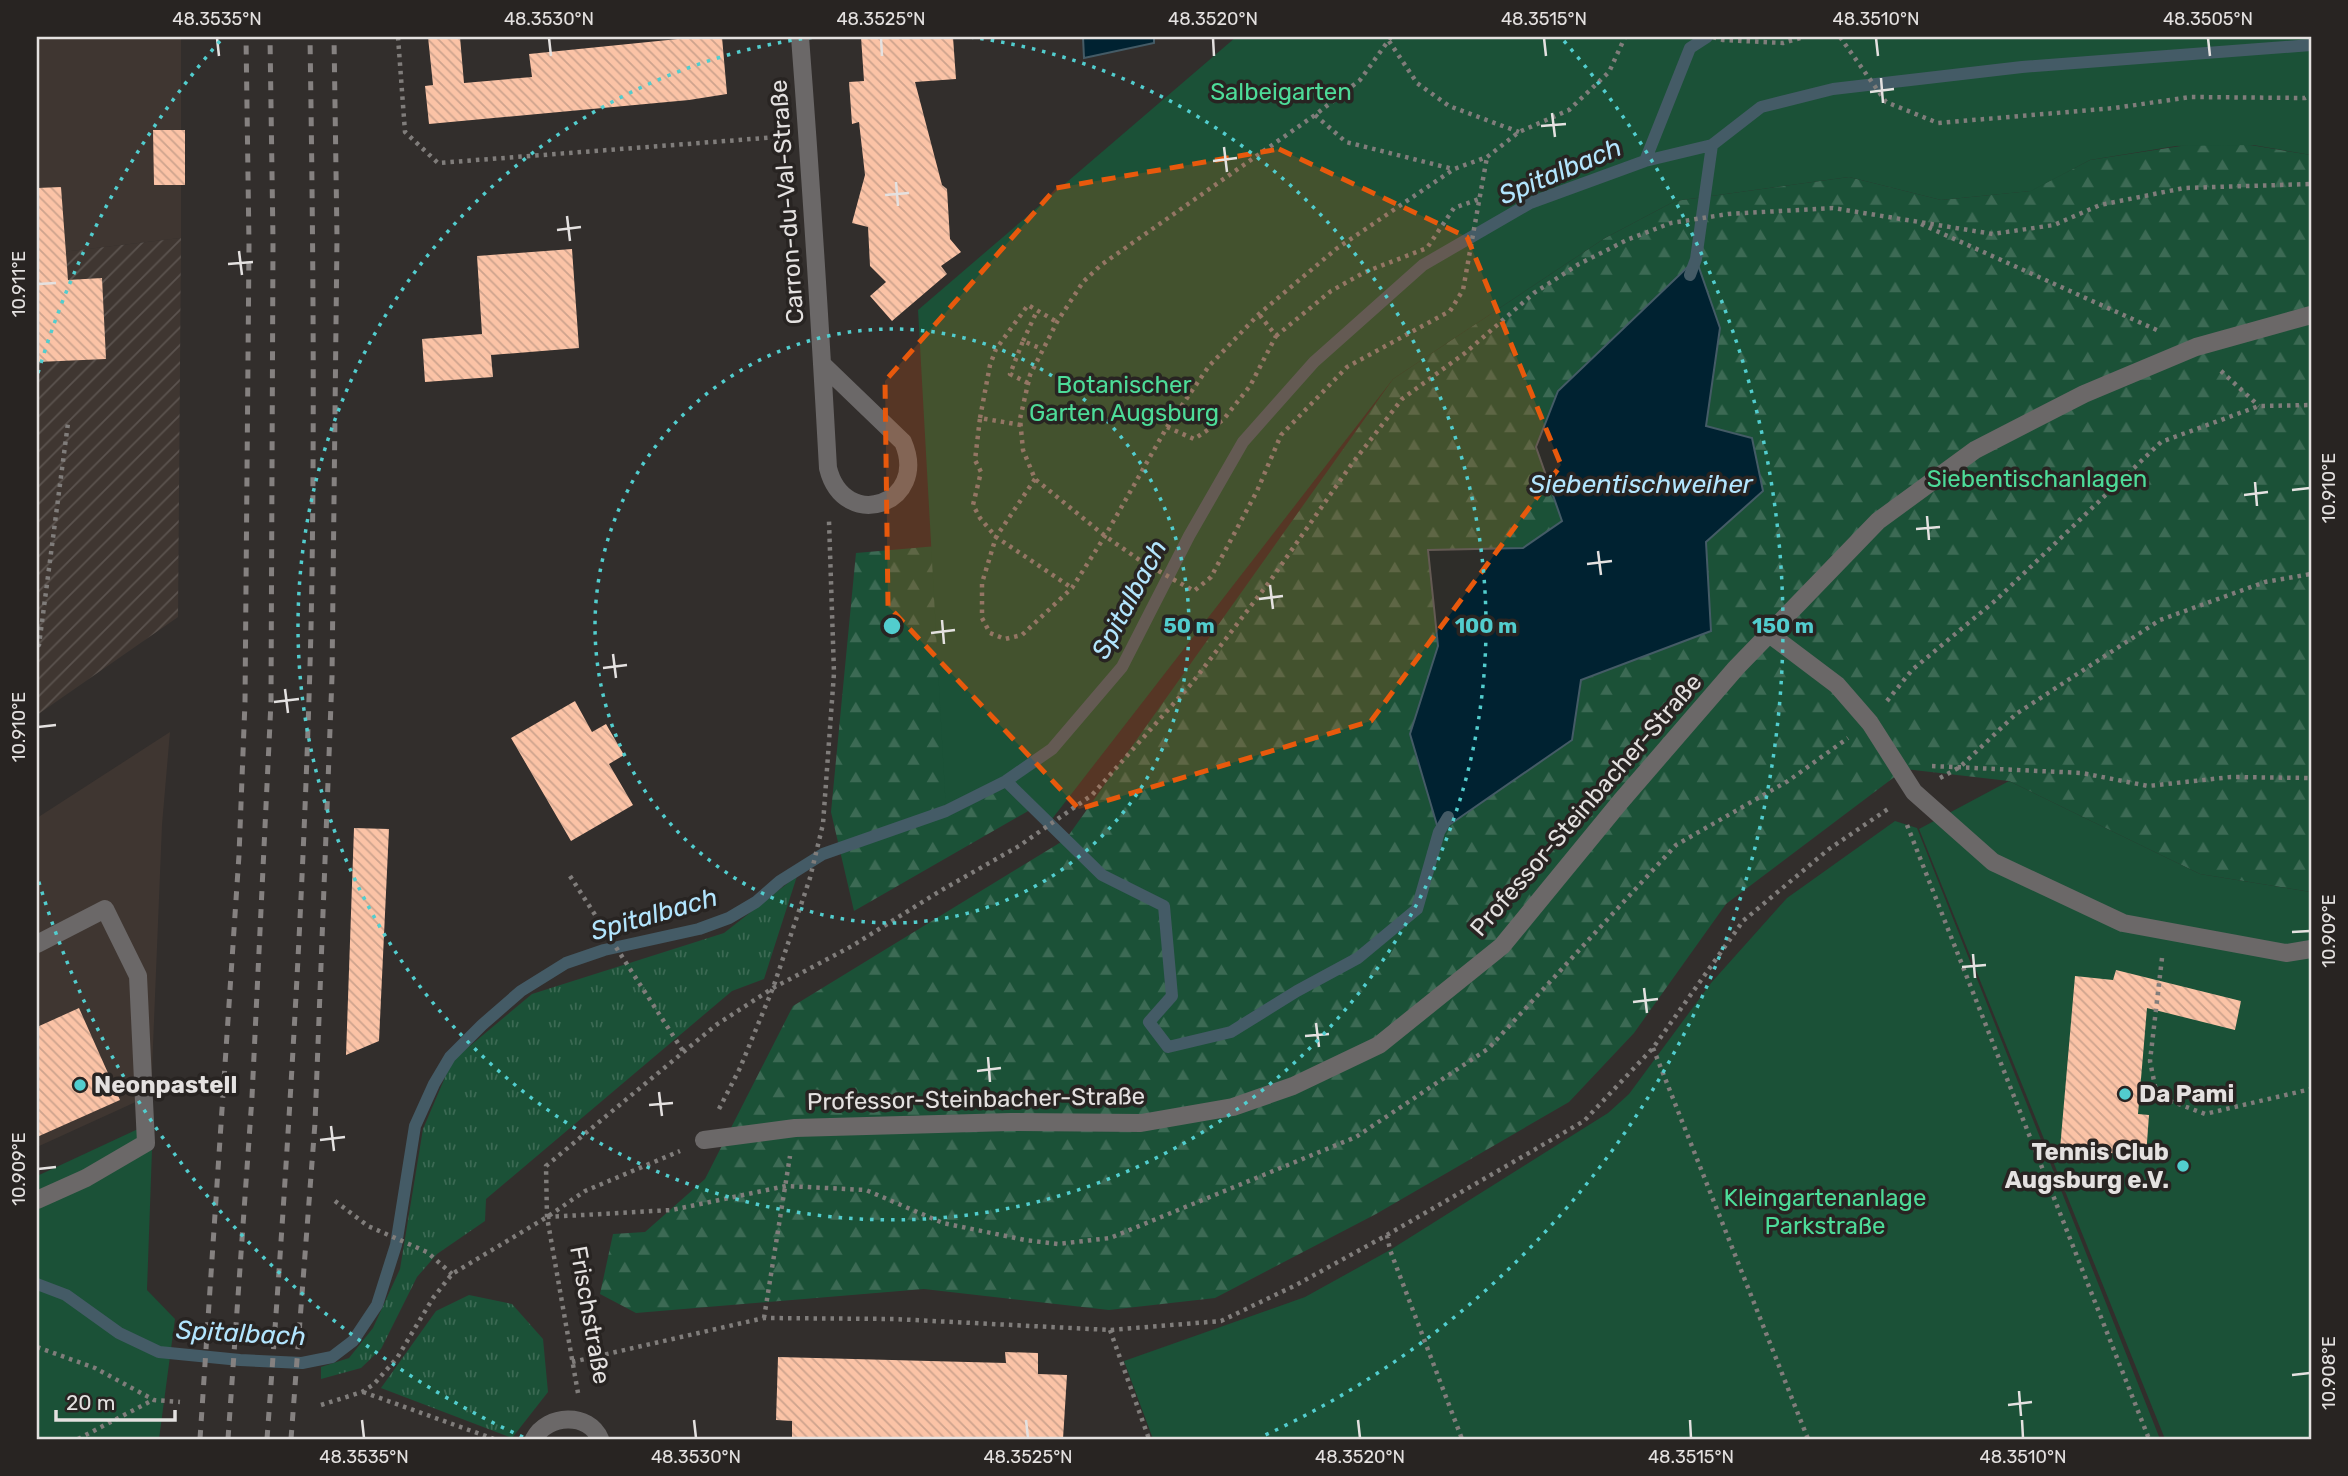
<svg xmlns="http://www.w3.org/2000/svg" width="2348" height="1476" font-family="Rubik,sans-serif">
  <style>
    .built { fill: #3f3631 }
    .industrial { fill: url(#industrial-furrows) }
    .grass { fill: url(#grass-tufts) }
    .forest { fill: url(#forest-firs); fill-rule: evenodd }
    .green { fill: #1b5137 }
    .water { fill: #002231; stroke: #445b66; stroke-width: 2 }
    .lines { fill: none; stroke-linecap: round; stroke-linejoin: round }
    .stream { stroke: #445b66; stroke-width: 12 }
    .building { fill: url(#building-back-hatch) }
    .path { stroke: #807d7b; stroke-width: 4.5; stroke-dasharray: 3.5 5; stroke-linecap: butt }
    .lane { stroke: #6b6868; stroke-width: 18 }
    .street { stroke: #6b6868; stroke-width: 18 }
    .rail { stroke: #858180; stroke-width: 5; stroke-dasharray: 9 9; stroke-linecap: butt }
    .marked { fill: #e8590c; fill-opacity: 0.2; stroke: #e8590c; stroke-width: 5; stroke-dasharray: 14 9; stroke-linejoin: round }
    .ticks { fill: none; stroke: #e4e1e0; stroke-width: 2.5 }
    .ring { fill: none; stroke: #52cdce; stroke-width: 3.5; stroke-dasharray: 3.5 7 }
    .poi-dot { fill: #52cdce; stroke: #282422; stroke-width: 2.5 }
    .labels { text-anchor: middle; stroke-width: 7; stroke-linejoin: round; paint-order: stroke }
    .park-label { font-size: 24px; fill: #4ddc99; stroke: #282422 }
    .street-label { font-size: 24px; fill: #e4e1e0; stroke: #282422 }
    .poi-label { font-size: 24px; font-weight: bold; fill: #e4e1e0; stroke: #282422; text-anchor: start }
    .water-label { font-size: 26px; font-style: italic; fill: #b2e5fe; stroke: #282422 }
    .centre { fill: #52cdce; stroke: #282422; stroke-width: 3.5 }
    .ring-label { font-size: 21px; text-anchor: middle; font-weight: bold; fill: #52cdce; stroke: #282422; stroke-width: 7; stroke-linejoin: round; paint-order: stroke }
    .neatline { fill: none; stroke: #e4e1e0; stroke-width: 2.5 }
    .ticks-label { font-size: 18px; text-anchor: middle; fill: #e4e1e0 }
  </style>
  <defs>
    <pattern id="industrial-furrows" width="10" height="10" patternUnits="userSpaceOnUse" patternTransform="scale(1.75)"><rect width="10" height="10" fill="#3f3631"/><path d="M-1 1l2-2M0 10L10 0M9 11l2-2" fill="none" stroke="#5b534f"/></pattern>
    <pattern id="grass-tufts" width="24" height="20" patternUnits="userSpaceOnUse" patternTransform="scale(1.75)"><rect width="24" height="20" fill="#1b5137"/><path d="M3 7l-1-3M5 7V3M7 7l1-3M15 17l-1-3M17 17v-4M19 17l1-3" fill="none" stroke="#3c6a54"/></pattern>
    <pattern id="forest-firs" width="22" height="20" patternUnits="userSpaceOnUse" patternTransform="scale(1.75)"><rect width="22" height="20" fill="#1b5137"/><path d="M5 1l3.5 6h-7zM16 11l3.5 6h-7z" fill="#3c6a54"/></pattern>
    <pattern id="building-back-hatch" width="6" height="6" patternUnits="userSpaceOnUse" patternTransform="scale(1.75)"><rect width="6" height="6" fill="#fbc3a6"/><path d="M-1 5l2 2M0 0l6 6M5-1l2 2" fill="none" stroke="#cda38d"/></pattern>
  </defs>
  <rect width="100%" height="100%" fill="#322e2c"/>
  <path class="built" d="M37 37H181V238L37 255Z
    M170 732 162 825 151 1095 37 1147V818Z"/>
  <path class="industrial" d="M181 238 178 617 37 715V255Z"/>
  <path class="grass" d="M797 876 764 979 732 991 486 1199 485 1221 437 1254 417 1277 381 1349 361 1368 321 1379V1367L349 1358 373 1328 400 1269 423 1129 452 1061 532 994 724 933Z
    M469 1295 512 1304 543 1339 548 1392 512 1438 381 1388 436 1311Z"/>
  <path class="forest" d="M2220 140 2311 155V892L2200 874 2009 781 1905 769 1726 904 1634 1033 1569 1102 1376 1214 1215 1298 1109 1310 924 1289 636 1313 600 1294 613 1234 645 1232 705 1179 793 1006 1066 839 1393 379 1605 238 1675 201 1849 177 1941 200 2030 191 2090 160ZM1696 260 1720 328 1706 426 1763 490 1706 542 1711 631 1581 680 1572 740 1410 734 1438 646 1428 550 1523 548 1562 521 1536 447 1558 391Z
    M949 545 1049 799 854 911 831 812 856 553Z"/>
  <path class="green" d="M1236 37H2311V155L2253 145 2176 146 2090 160 2031 191 1941 200 1849 177 1675 201 1605 238 1393 379 1052 819 994 784 946 811 918 310Z
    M2009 781 2200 874 2311 892V1439H2165L1919 829Z
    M1895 821 1917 828 2160 1439H1153L1124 1361 1305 1297 1390 1250 1608 1113 1629 1094 1711 983 1787 898Z
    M153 1122 147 1290 175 1319 159 1439H37V1176Z"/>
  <path class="water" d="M1083 37H1154V43L1084 58Z
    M1696 259 1720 328 1706 426 1752 438 1763 491 1706 542 1711 631 1581 680 1572 740 1439 832 1410 734 1438 646 1428 550 1523 548 1562 521 1536 447 1558 391Z"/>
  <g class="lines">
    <path class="stream" d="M1645 161 1690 48 1707 37
      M1690 275 1696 259 1712 145
      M1006 781 1102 875 1164 906 1172 996 1149 1022 1168 1047 1231 1032 1297 991 1358 958 1417 909 1439 832 1448 817
      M37 1284 66 1295 119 1333 159 1352 240 1360 302 1363 332 1357 353 1341 377 1305 396 1245 415 1126 434 1084 450 1057 482 1025 521 991 566 963 604 950 699 929 729 918 756 902 780 881 823 854 946 811 1006 781 1052 749 1122 667 1189 536 1243 442 1314 362 1423 265 1530 203 1645 161 1712 145 1761 107 1833 89 2022 67 2311 45"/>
  </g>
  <path class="building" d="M428 37H460L464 83 532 77 529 54 698 37H722L727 94 689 100 429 124 425 86 433 85Z
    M861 37H953L956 79 915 82 942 185 947 189 950 239 961 252 941 266 947 274 892 321 870 296 886 282 870 266 868 227 852 223 865 175 859 122 852 124 849 82 864 81Z
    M153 130H185V185H154Z
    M61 187 68 280 102 278 106 359 37 362V188Z
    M572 249 579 348 491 355 493 377 425 382 422 339 482 334 477 256Z
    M575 701 592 732 606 724 624 755 609 764 633 805 571 841 511 738Z
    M354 828 389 829 379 1041 346 1055Z
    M2116 970 2241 1001 2235 1030 2147 1008 2138 1114 2149 1115 2146 1156 2060 1149 2075 976 2113 980Z
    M79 1008 120 1100 37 1137V1027Z
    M1005 1352 1038 1353V1374L1067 1375 1063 1439H792V1421L776 1420 778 1357 1006 1363Z"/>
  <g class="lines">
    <path class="path" d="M398 37 405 132 438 163 778 137
      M1391 37 1360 80 1315 115 1101 265 1083 282 1057 322 1030 375 1020 419 1023 450 1035 479 1105 536 1141 561 1194 591 1211 577 1257 491 1281 435 1347 367 1450 311 1463 290 1487 157
      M1713 37 1723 40 1783 43 1804 37
      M1840 37 1886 102 1938 123 2115 108 2190 97 2305 98 2311 95
      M1389 41 1417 83 1449 106 1519 132
      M1315 115 1346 142 1453 169
      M1921 224 2159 331
      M1276 336 1331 291 1365 272 1427 248 1454 208 1479 199
      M1023 341 1037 311
      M2221 371 2259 406
      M1028 383 1010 374 1023 341 1042 349
      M980 418 990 365 996 349 1028 305 1057 322
      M1021 425 980 418 975 460 981 472 973 505 980 518 996 537 1072 588
      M1167 427 1194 439 1223 420 1250 386 1276 336 1259 314
      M1035 479 996 537 982 583V618L990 633 1005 639 1022 635 1072 588 1105 536 1167 427 1209 366 1259 314 1336 249 1454 169 1487 157 1519 132 1569 110 1609 72 1625 37
      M37 646 39 645 68 423
      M1887 701 1912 670 1996 600 2161 442 2259 406 2311 405
      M1932 766 2082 773 2148 786 2231 777 2311 778
      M1940 778 1960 767 2016 714 2160 620 2265 582 2311 574
      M1907 825 2149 1439
      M570 876 683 1051
      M2162 958 2150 1061 2157 1096 2205 1114 2311 1089
      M1653 1048 1808 1439
      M719 1109 740 1068 773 988 810 878 823 824 834 673 829 521
      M335 1201 368 1226 427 1252 452 1274
      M547 1217 672 1210 786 1186 866 1190 943 1223 1025 1240 1058 1244 1110 1238 1356 1137 1489 1048 1676 845 1788 781 1848 738
      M1387 1235 1390 1250 1462 1439
      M764 1318 790 1156
      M1110 1330 1149 1439
      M37 1347 95 1368 154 1400 180 1402
      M572 1362 764 1318 894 1319 1110 1330 1221 1321 1296 1285 1387 1235 1584 1121 1653 1048 1743 921 1829 849 1891 807
      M363 1392 494 1439
      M578 1393 547 1217 546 1166 716 1025 773 988 852 946 940 891 1019 846 1092 795 1192 683 1270 581 1351 465 1402 399 1465 353 1534 293 1579 264 1629 239 1671 223 1728 214 1833 208 1993 234 2054 225 2100 205 2184 188 2311 184
      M321 1405 362 1392 374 1384 397 1358 433 1298 452 1274 547 1217 585 1191 680 1151
      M78 1439 153 1400"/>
    <path class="lane" d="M1768 633 1837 685 1870 723 1914 792 1993 862 2123 923 2286 953 2311 949
      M37 944 105 909 138 976 146 1143 86 1178 37 1200
      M704 1140 795 1128 1010 1122 1141 1123 1233 1107 1293 1086 1379 1045 1502 946 1621 801 1736 668 1878 521 1975 450 2084 394 2196 347 2311 315"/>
    <path class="street" d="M800 37C811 180 820 324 828 468 844 533 930 504 903 442L822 364
      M534 1439C547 1414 589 1412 600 1439"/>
    <path class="rail" d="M200 1439 239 855 245 702 249 245 246 37
      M228 1439 252 1097 271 702 273 241 270 37
      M267 1439C287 1169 304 900 311 629 315 432 313 234 310 37
      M291 1439 315 1123 332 677 337 237 334 37"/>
  </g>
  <path class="marked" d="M1279 149 1467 237 1561 465 1371 721 1079 809 888 606 885 381 1056 188Z"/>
  <path class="ticks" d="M217 38 219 56M549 38 551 56M881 38 882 56M1213 38 1214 56M1544 38 1546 56M1876 38 1878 56M2208 38 2210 56M1881 78 1883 103M1870 92 1894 89M1552 113 1555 137M1541 126 1566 124M1224 147 1227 172M1213 161 1237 158M896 182 898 206M885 195 909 193M567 216 570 241M557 230 581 227M239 251 242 275M228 264 253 262M38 284 56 283M2255 482 2257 506M2292 490 2310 488M2244 495 2268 492M1927 516 1929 540M1916 529 1940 527M1598 551 1601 575M1587 564 1612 561M1270 585 1273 609M1259 599 1283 596M942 620 944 644M931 633 955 630M613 654 616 678M603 668 627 665M285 689 288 713M274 702 299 699M38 727 56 725M2292 932 2310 931M1973 954 1975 978M1962 967 1986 965M1644 988 1647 1013M1633 1002 1658 999M1316 1023 1319 1047M1305 1036 1329 1034M988 1057 990 1082M977 1071 1001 1068M659 1092 662 1116M649 1105 673 1103M331 1126 334 1151M320 1140 345 1137M38 1169 56 1167M2292 1375 2310 1373M2019 1391 2021 1416M2008 1405 2032 1402M362 1420 364 1438M694 1420 696 1438M1026 1420 1028 1438M1358 1420 1360 1438M1690 1420 1691 1438M2022 1420 2023 1438"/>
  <g class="ring">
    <circle cx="892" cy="626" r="297"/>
    <path d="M970 37A594 594 0 1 1 814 37"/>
    <path d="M523 1437A891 891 0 0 1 38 879M38 373A891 891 0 0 1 220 41M1564 41A891 891 0 0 1 1261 1437"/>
  </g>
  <g class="poi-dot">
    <circle cx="80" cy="1085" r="7"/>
    <circle cx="2125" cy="1094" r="7"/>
    <circle cx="2183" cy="1166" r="7"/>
  </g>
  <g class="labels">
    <g class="park-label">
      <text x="1281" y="100">Salbeigarten</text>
      <text x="1124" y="393">Botanischer<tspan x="1124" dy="28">Garten Augsburg</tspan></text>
      <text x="2037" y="487">Siebentischanlagen</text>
      <text x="1825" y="1206">Kleingartenanlage<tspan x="1825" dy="28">Parkstraße</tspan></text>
    </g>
    <g class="street-label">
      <text transform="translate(787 202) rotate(-94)" y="8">Carron-du-Val-Straße</text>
      <text transform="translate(1586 805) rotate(-49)" y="8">Professor-Steinbacher-Straße</text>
      <text transform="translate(976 1099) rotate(-1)" y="8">Professor-Steinbacher-Straße</text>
      <text transform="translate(590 1315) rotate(80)" y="8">Frischstraße</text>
    </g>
    <g class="poi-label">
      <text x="94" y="1093">Neonpastell</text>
      <text x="2139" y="1102">Da Pami</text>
      <text x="2169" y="1160" text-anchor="end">Tennis Club<tspan x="2169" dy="28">Augsburg e.V.</tspan></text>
    </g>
    <g class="water-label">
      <text transform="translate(1560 171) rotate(-23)" y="9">Spitalbach</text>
      <text x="1641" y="493">Siebentischweiher</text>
      <text transform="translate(1129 599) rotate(-62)" y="9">Spitalbach</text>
      <text transform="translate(654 914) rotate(-16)" y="9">Spitalbach</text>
      <text transform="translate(241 1333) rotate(3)" y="9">Spitalbach</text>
    </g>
  </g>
  <circle cx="892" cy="626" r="10" class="centre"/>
  <g class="ring-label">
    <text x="1189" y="633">50 m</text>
    <text x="1486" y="633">100 m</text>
    <text x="1783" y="633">150 m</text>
  </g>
  <rect width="2348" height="1476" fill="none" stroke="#282422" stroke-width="77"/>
  <path d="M56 1410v10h119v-10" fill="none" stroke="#e4e1e0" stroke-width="3.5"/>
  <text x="66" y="1410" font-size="21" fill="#e4e1e0" stroke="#282422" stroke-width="5" paint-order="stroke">20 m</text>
  <rect x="38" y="38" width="2272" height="1400" class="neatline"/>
  <g class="ticks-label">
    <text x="217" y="25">48.3535°N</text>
    <text x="549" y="25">48.3530°N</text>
    <text x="881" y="25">48.3525°N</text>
    <text x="1213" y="25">48.3520°N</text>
    <text x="1544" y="25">48.3515°N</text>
    <text x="1876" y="25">48.3510°N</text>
    <text x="2208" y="25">48.3505°N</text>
    <text transform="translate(19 284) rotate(-90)" y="6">10.911°E</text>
    <text transform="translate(2329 488) rotate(-90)" y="6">10.910°E</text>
    <text transform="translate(19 727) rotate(-90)" y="6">10.910°E</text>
    <text transform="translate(2329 931) rotate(-90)" y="6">10.909°E</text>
    <text transform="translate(19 1169) rotate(-90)" y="6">10.909°E</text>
    <text transform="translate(2329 1373) rotate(-90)" y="6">10.908°E</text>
    <text x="364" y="1463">48.3535°N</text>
    <text x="696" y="1463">48.3530°N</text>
    <text x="1028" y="1463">48.3525°N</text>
    <text x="1360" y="1463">48.3520°N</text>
    <text x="1691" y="1463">48.3515°N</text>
    <text x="2023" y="1463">48.3510°N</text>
  </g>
</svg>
